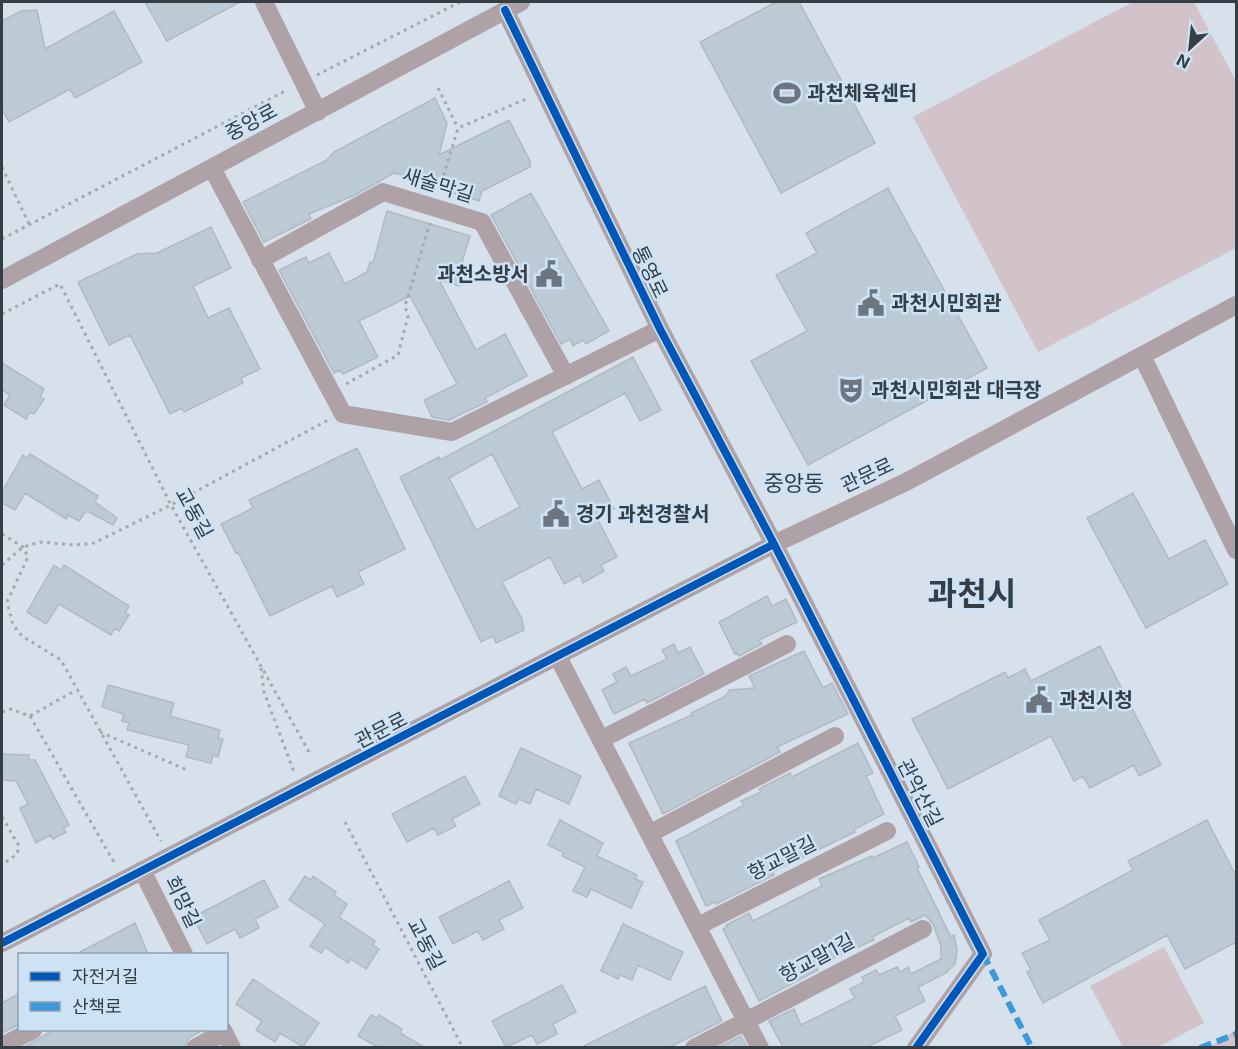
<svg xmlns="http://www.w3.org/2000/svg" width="1238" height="1049" font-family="Inter,'Noto Sans KR',sans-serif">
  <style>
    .green { fill: #d2c2ca }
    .building { fill: #bccad6; stroke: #b1b9c2; stroke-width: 1.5; fill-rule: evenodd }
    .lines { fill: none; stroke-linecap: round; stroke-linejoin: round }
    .path { stroke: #aaa6ac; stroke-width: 3; stroke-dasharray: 3 4.5; stroke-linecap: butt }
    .minor { stroke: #afa2a6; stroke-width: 18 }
    .quiet { stroke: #3e99db; stroke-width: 6; stroke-dasharray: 12 6; stroke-linecap: butt }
    .cycleway-casing { stroke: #cde2f5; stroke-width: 11 }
    .cycleway { stroke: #0057b8; stroke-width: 8 }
    .labels { text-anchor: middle; stroke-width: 5; stroke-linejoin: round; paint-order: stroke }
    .poi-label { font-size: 20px; font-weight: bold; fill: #353d45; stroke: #cde2f5; text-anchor: start }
    .street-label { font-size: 20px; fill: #353d45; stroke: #cde2f5 }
    .quarter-label { font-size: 22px; fill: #353d45; stroke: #cde2f5 }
    .town-label { font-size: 32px; font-weight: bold; fill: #353d45; stroke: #cde2f5 }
  </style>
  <rect width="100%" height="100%" fill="#d6e1ec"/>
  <path class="green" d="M1133 2H1194L1236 81V248L1038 352 913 117Z
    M1164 947 1204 1023 1158 1047H1123L1090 986Z
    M1236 1030V1047H1210Z"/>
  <path class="building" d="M145 2H240L167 41Z
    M776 2H799L875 143 781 193 700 42Z
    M37 10 45 49 114 11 142 62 75 98 70 89 9 122 2 109V21L21 11Z
    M435 98 447 123 439 155 509 120 530 161V167L482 191 479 201 444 190 445 186 394 173 355 195 309 214 311 219 264 242 243 202 327 160 334 152Z
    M888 188 987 368 808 465 751 361 807 331 776 275 817 253 806 233Z
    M531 193 609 331 586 344 583 340 573 346 570 339 561 344 491 215Z
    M387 211 470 236 459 272 464 273 460 286 439 280 476 350 505 334 527 376 485 398 487 402 449 420 432 417 424 400 457 384 410 296 359 321 378 357 343 374 340 370 334 373 279 270 306 257 309 263 329 253 345 284 367 272 370 262 373 263Z
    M211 227 231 268 193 286 208 318 229 308 260 369 241 378 243 383 184 412 182 408 170 414 130 335 109 345 78 282 137 254 157 253Z
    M633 357 661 410 640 421 625 393 552 432 582 489 599 480 614 509 597 518 617 557 601 565 604 571 583 583 580 575 564 584 550 557 502 582 522 619 524 630 496 643 493 636 481 642 400 477 439 457 440 460ZM492 454 520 507 476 530 449 478Z
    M2 363 44 389 40 397 44 399 34 414 30 412 26 419 4 405 10 395 2 390Z
    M357 448 405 549 358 572 364 584 337 597 332 586 270 616 238 552 236 553 221 524 253 508 249 500Z
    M30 454 98 496 95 502 117 518 113 525 89 512H85L79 521 68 515 66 519 25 493 15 510 2 503V492L23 455 27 458Z
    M1133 493 1169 559 1205 540 1228 584 1146 628 1087 518Z
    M54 565 61 570 64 565 129 606 125 613 129 615 119 631 115 628 111 635 59 604 46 624 27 612Z
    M767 596 772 606 786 599 797 622 759 640 762 644 739 656 737 653 735 654 719 622Z
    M674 644 678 653 690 647 704 674 647 703 645 699 614 714 602 690 617 682 613 674 626 667 631 676 667 659 662 650Z
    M1100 646 1161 765 1139 776 1134 765 1090 788 1083 776 1074 781 1051 736 948 789 912 719 1005 672 1008 678 1025 669 1031 681Z
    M804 651 823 688 832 683 848 714 777 747 780 752 663 814 629 743 692 715 691 713 724 697 730 690 755 688 749 676Z
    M108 685 174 703 170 716 220 730 218 738 223 739 218 757 213 755 211 763 186 757 189 745 127 730 129 723 122 721 124 714 102 707Z
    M858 743 873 773 866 776 884 814 853 830 855 832 772 872 774 875 716 904 715 902 706 906 676 841 744 805 741 801 761 792 759 789 790 773 792 777Z
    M521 748 581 776 569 804 536 789 530 804 519 799 516 804 499 796Z
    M2 754 29 755V760H35L69 825 63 828 66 832 53 839 50 835 36 843 20 808 28 804 16 781 2 780Z
    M465 776 480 804 452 819 456 826 438 835 434 828 407 842 392 814Z
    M560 820 603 843 597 856 637 875 635 879 643 882 631 908 591 889 587 897 573 891 585 867 562 856 564 853 548 845Z
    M1207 820 1236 876V942L1185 969 1167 935 1043 1003 1027 972 1031 970 1022 953 1050 940 1039 920 1133 870 1128 861Z
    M907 842 919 867 917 868 951 937 954 935 957 950 955 964 946 973 918 987 925 1001 895 1016 902 1030 867 1047H783L769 1021 794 1009 801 1025 855 998 850 989 864 982 862 977 876 970 879 975 897 967 900 972 908 967 911 974 941 959V946L933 924 925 915 911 922 909 918 872 937 874 940 816 966 818 970 759 1001 723 929 727 927 726 925 749 913 753 921 822 886 819 879 872 856 873 858Z
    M305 876 311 880 313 876 336 892 334 895 347 904 339 917 375 941 373 945 379 949 366 969 351 959 348 963 325 947 321 953 310 946 325 924 289 900Z
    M264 880 278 907 255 919 259 928 240 938 235 929 207 944 193 917Z
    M509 881 523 908 499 920 504 929 483 940 478 931 453 944 439 917Z
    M135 923 148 954H76L111 936Z
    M623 924 683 952 670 980 638 965 632 980 620 975 618 979 601 971Z
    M253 979 319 1023 303 1047 280 1033 275 1042 256 1030 262 1021 236 1004Z
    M562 985 576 1012 553 1024 557 1034 537 1044 532 1035 506 1047 492 1021Z
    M705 986 722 1021 670 1047H582Z
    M20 993V1024L2 1033V1003Z
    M371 1015 377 1018 379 1015 402 1029 400 1033 424 1047H378L358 1036Z
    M55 1029H205L189 1038 184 1047H24Z
    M741 1036 747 1047H719Z"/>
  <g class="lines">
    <path class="path" d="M317 75 460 2
      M438 88 458 128
      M2 167 29 224
      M439 190 458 128 526 99
      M2 239 287 90
      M2 314 60 284 171 505 309 752
      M346 384 398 355 408 316 405 306 430 223
      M2 534 23 547 28 557 7 602 13 625 22 636 61 660 161 841
      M2 565 23 547 40 542 75 545 94 543 171 505 328 420
      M261 668 264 692 294 772
      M2 712 11 709 30 716 76 690
      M30 716 115 864
      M100 732 187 770
      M2 817 19 846 17 854 2 865
      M345 822 463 1048"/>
    <path class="minor" d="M264 2 318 112
      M505 10 660 329 774 544 983 954 916 1048
      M212 168 343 414 452 432 660 329
      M260 260 383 192 482 222 566 376
      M2 280 521 2
      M1142 356 1236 550
      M558 657 760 1048
      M602 739 787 644
      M651 833 835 736
      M142 870 184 954
      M698 926 887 831
      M2 943 774 544 906 482 1236 305
      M223 1030 232 1048
      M2 1046 33 1030
      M195 1048 224 1032
      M694 1048 923 929"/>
    <path class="quiet" d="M983 954 1032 1048
      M1200 1048 1236 1034"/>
    <defs>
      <path id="cycleway" d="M505 10 660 329 774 544 983 954 916 1048
        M2 943 774 544"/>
    </defs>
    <use href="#cycleway" class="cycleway-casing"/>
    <use href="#cycleway" class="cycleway"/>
  </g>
  <defs>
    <symbol id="stadium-bare" viewBox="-9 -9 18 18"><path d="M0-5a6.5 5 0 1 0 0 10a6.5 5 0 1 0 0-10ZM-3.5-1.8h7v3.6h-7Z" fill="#6d767f" stroke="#cde2f5" stroke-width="2.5" paint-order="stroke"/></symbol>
    <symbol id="civic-bare" viewBox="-9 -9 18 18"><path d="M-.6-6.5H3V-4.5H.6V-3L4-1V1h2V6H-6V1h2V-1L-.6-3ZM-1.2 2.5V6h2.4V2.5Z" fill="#6d767f" stroke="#cde2f5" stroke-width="2.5" paint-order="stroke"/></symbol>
    <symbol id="theatre-bare" viewBox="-9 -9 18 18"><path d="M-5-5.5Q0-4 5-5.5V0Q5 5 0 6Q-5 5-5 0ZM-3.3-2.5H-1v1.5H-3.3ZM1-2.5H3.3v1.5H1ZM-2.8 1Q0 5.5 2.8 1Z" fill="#6d767f" stroke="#cde2f5" stroke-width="2.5" paint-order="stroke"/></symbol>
  </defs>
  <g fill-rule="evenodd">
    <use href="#stadium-bare" x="768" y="74" width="38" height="38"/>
    <use href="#civic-bare" x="530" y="255" width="38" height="38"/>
    <use href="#civic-bare" x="852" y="284" width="38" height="38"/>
    <use href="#theatre-bare" x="832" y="371" width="38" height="38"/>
    <use href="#civic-bare" x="537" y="495" width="38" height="38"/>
    <use href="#civic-bare" x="1020" y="681" width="38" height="38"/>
  </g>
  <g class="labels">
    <g class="poi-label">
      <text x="807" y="100">과천체육센터</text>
      <text x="529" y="281" text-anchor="end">과천소방서</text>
      <text x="891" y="310">과천시민회관</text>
      <text x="871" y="397">과천시민회관 대극장</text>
      <text x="576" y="521">경기 과천경찰서</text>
      <text x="1059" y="707">과천시청</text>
    </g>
    <g class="street-label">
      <text transform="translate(251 122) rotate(-28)" y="7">중앙로</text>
      <text transform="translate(438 185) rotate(17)" y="7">새술막길</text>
      <text transform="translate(650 272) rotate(64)" y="7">통영로</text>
      <text transform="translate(867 475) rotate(-25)" y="7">관문로</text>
      <text transform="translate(194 513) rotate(61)" y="7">교동길</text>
      <text transform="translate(381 730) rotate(-27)" y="7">관문로</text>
      <text transform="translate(920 793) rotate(63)" y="7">관악산길</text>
      <text transform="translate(782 858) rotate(-27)" y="7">향교말길</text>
      <text transform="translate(183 902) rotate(64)" y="7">희망길</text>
      <text transform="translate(426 944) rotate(62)" y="7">교동길</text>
      <text transform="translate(817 958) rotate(-28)" y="7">향교말1길</text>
    </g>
    <g class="quarter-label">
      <text x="794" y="491">중앙동</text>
    </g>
    <g class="town-label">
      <text x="972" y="605">과천시</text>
    </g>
  </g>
  <rect width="1238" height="1049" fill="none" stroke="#353d45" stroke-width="6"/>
  <rect x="18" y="953" width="210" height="78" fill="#cde2f5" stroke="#90a0af" stroke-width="1.5"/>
  <rect x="30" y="972" width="30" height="9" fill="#0057b8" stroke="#90a0af" stroke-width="1.5"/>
  <text x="72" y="983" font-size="18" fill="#353d45">자전거길</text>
  <rect x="30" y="1002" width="30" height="9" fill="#3e99db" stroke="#90a0af" stroke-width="1.5"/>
  <text x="72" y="1013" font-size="18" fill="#353d45">산책로</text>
  <g transform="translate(1190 48) rotate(207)" stroke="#cde2f5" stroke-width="4.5" paint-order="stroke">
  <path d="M0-4.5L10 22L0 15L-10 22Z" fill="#353d45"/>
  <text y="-9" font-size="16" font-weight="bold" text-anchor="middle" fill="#353d45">N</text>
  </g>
</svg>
